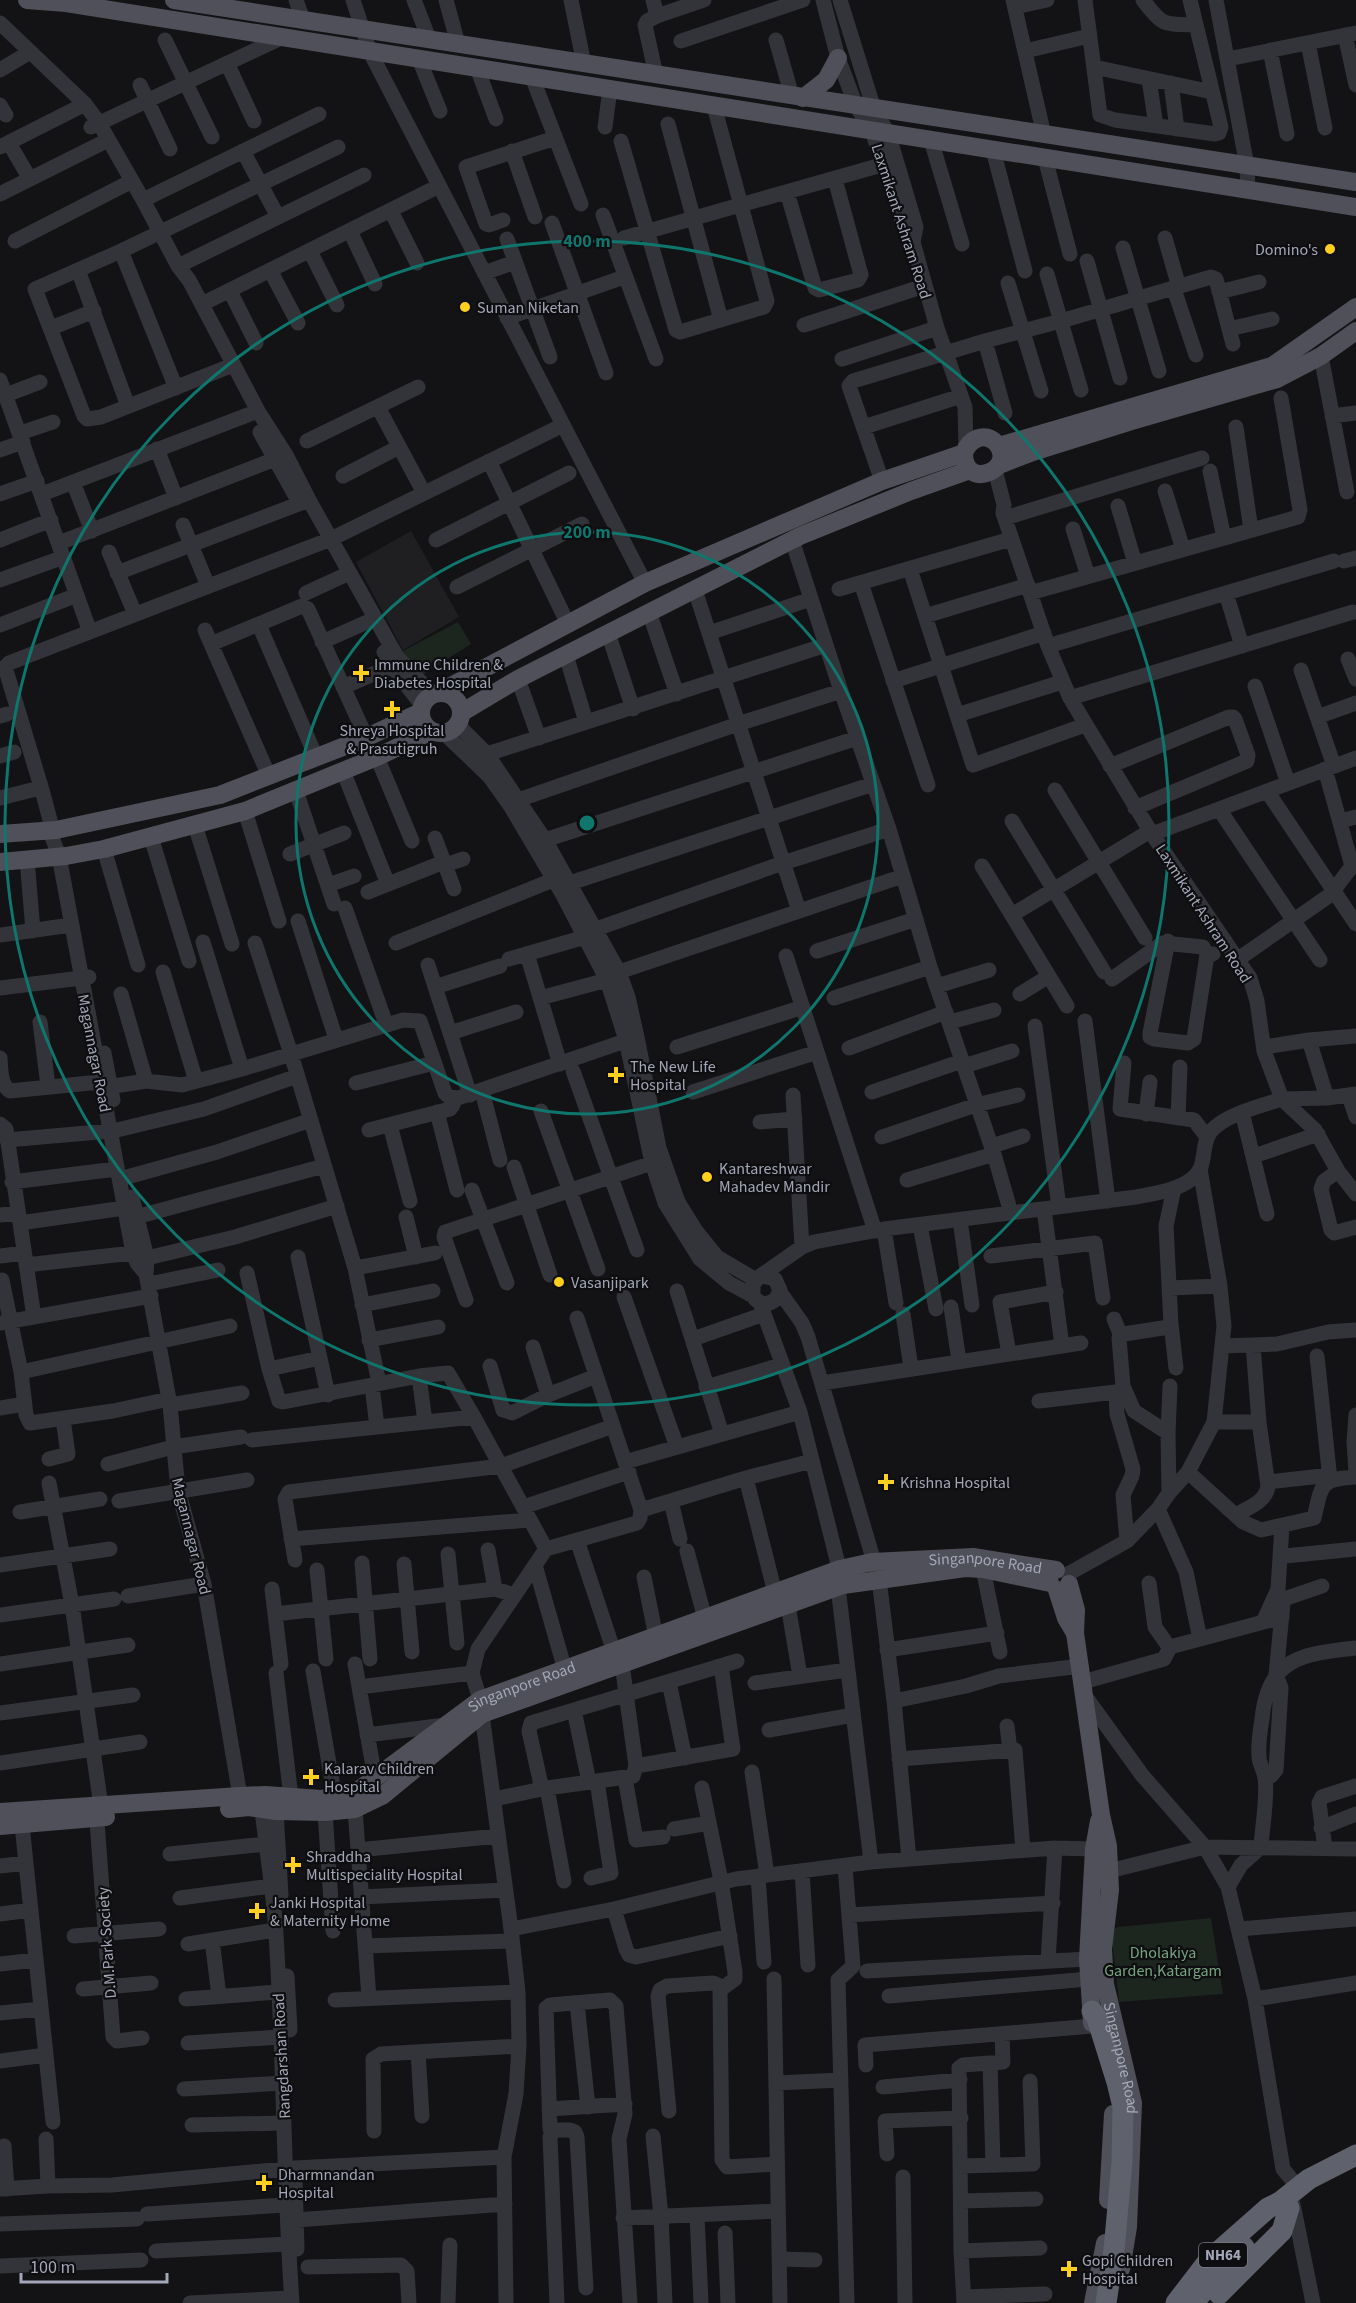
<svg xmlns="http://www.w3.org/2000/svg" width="1356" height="2303" font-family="'Source Sans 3',sans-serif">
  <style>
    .built { fill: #1f1f22 }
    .green { fill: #1d251f }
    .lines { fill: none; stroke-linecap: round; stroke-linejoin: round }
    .minor { stroke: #33343a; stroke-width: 15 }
    .major { stroke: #4f5059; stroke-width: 18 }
    .highway { stroke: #5f616c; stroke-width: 21 }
    .ring { fill: none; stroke: #0f766e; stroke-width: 3 }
    .poi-dot { fill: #ffcf20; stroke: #0e0e10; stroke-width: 2 }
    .labels { text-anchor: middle; stroke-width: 4.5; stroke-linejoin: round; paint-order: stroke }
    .shield { fill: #0e0e10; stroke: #767985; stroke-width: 1.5 }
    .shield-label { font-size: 15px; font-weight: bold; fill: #a3a7b7 }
    .street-label { font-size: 16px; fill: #a3a7b7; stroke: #0e0e10 }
    .poi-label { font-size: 16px; fill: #a3a7b7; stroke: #0e0e10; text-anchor: start }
    .park-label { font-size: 16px; fill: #78a480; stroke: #0e0e10 }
    .centre { fill: #0f766e; stroke: #0e0e10; stroke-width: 3 }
    .ring-label { font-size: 18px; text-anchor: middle; font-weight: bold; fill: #0f766e; stroke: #0e0e10; stroke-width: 4.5; stroke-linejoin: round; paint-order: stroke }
  </style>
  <rect width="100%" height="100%" fill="#131315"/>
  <path class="built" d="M411 531 459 617 403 650 356 562Z"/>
  <path class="green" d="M458 622 471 644 419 677 401 652Z
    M1211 1918 1223 1994 1119 2002 1111 1930 1118 1927Z"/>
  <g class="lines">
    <path class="minor" d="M296 0 303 20
      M353 0 370 52 645 583
      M414 0 429 39
      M446 0 458 44
      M571 0 584 64
      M653 0 657 16 704 0
      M823 0 838 58 856 106 872 131 904 227 913 242 937 328 965 407 966 447
      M840 0 874 109 888 133 916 227 913 242
      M1013 0 1044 135
      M1085 0 1100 115 1115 120 1215 134 1219 133 1221 127 1190 0
      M1143 0C1163 27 1164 24 1196 25
      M1216 0 1247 166 1248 190
      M1015 7 1047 0
      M0 23 85 104 99 123 143 200 178 266 189 280 258 411 286 455 309 500 397 657 432 694
      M1345 35 1356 85
      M165 40 212 137
      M776 40 792 96
      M681 41 803 0
      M1308 43 1325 128
      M1270 50 1287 134
      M1025 51 1085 37
      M419 59 440 111
      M1228 59 1356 33
      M227 63 254 121
      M1094 67 1212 92
      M477 68 496 119
      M0 70 30 52
      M656 75 645 25 647 21 657 16
      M532 77 581 204
      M1149 79 1156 126
      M1171 83 1177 129
      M140 85 170 149
      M0 105 6 115
      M668 124 721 320
      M91 127 281 38
      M605 127 610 89
      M931 140 962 244
      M621 141 676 330 680 332 764 307 767 301 714 106
      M9 143 30 179
      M0 147 85 104
      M993 150 1025 271
      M243 151 278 217
      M512 151 535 217
      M1045 158 1070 254
      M787 192 815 288 819 290 858 280 861 275 835 179
      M0 194 108 140
      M143 200 319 114
      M391 211 417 263
      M603 215 656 359
      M503 220 489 225 486 224 466 167 555 138
      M552 223 606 373
      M350 231 375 284
      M624 238 885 164
      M1165 238 1179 287
      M507 239 550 357
      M15 241 132 181
      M1123 248 1159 371
      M121 251 176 388
      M310 251 337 305
      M1087 261 1120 378
      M178 266 364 175
      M78 270 128 406
      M270 270 298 323
      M484 273 515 262
      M1047 274 1081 390
      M1008 283 1041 391
      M1174 289 1196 355
      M230 291 256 343
      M1219 292 1259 282
      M202 304 439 186
      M507 318 624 277
      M804 325 924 286
      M51 328 94 311
      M1229 329 1272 319
      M985 341 1005 413
      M1321 356 1347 492
      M842 359 937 328
      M233 365 101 417 87 419 84 416 35 289 121 251 338 147
      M0 380 90 632
      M6 395 40 382
      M378 407 424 493
      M1332 416 1356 413
      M864 427 961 396
      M1236 427 1251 530
      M260 432 295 495
      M20 433 53 422
      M307 441 418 387
      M157 449 176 498
      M0 450 23 442
      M489 461 568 624
      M1210 471 1224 538
      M343 476 399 447
      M882 481 849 386 853 381 985 341 1061 321 1211 277 1216 279 1233 344
      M73 482 92 531
      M1165 491 1183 549
      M0 494 37 481
      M42 494 258 411
      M1118 506 1135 563
      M1005 518 1202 458
      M183 525 208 586
      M1073 529 1088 576
      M0 540 51 520
      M436 540 569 473
      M792 540 841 691 889 829 930 967 994 1154 1011 1213
      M59 543 283 456
      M109 552 135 614
      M1344 561 1356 558
      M910 569 973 765 1085 725
      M117 573 309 500
      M0 580 64 557
      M861 583 928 785
      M457 587 582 524
      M839 589 1011 539
      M695 590 799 911
      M306 593 343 576
      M1030 593 1298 517 1300 510 1281 398
      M1226 593 1242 646
      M649 612 677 694
      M925 616 1028 585
      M0 625 77 595
      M259 625 316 757
      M205 630 211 644
      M608 633 633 709
      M709 633 811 599
      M322 642 367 622
      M1048 646 1334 561
      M384 652 400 677 422 705
      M566 655 586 722
      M1348 659 1356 679
      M1301 670 1334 766
      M518 679 539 738
      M893 681 1044 633
      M1255 686 1288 783
      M343 687 392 666
      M1070 698 1353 612
      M957 715 1062 682
      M0 716 7 714
      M1317 717 1356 703
      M457 724 487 754 545 840 619 972 628 997 637 1037 659 1148 678 1202 696 1231 717 1257 756 1280
      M444 733 489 776 511 807 563 895 607 980 626 1040 652 1163 665 1203 700 1259 729 1283 753 1296
      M487 754 826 645
      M0 756 14 752
      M377 757 412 841
      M1110 766 1229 717H1233L1235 719 1248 755 1247 761 1135 808
      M343 771 388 884
      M269 776 211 644 302 606 308 609 366 737
      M1055 790 1145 938
      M296 791 334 904
      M1267 791 1356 924
      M0 798 32 790
      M518 800 738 724 841 691
      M1219 809 1320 960
      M245 811 279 921
      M1012 821 1104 972
      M1340 821 1356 817
      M195 825 232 944
      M1152 834 1356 758
      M151 837 189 961
      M435 838 454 889
      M545 840 857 738
      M104 849 138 965
      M290 854 344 833
      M27 859 33 931
      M445 865 463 859
      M982 866 1067 1006
      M570 883 873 784
      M328 885 354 876
      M368 892 444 862
      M345 908 386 1024
      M1012 915 1150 831
      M298 921 336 1039
      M596 929 783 863 889 829
      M0 935 71 925
      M1168 941 1150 1033V1037L1154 1039 1188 1043 1194 1039 1207 955
      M203 942 242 1069
      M255 943 291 1054 355 1268 379 1383
      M396 943 553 880
      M817 951 916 919
      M527 954 560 1064
      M786 956 875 1231
      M509 959 585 937
      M1237 960 1330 895 1352 866 1325 769
      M428 965 470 1095
      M163 972 196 1081
      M619 972 903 876
      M1112 979 1163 943 1203 947 1207 955 1213 954
      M937 986 989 970
      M435 987 500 966
      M0 988 89 977
      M121 994 146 1081
      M1020 994 1049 976
      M540 998 607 980
      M834 998 930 967
      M1085 1021 1108 1201
      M40 1022 48 1086
      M950 1022 994 1010
      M1035 1026 1059 1207
      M450 1033 516 1012
      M1309 1040 1327 1098
      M677 1047 803 1007
      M1264 1047 1309 1040 1356 1036
      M849 1048 946 1012
      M104 1053 113 1100
      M0 1058C1 1070 0 1084 10 1091L100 1082
      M1124 1063 1120 1109 1194 1120 1207 1137
      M964 1066 1012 1051
      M573 1071 637 1250
      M356 1083 434 1063
      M102 1088 146 1081 182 1085 242 1069 403 1020 420 1021 445 1093 449 1097 458 1098 634 1038
      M482 1091 500 1160
      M693 1092 817 1052
      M872 1092 962 1061
      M793 1095 802 1247
      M1349 1096 1356 1117
      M1282 1099 1315 1130 1338 1171 1356 1194
      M1282 1099 1327 1098 1356 1094
      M541 1111 598 1269
      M437 1112 457 1190
      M1242 1112 1267 1214
      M1146 1114 1150 1082
      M1178 1118 1180 1067
      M760 1122 795 1119
      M0 1124 6 1129 34 1317
      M390 1125 410 1201
      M117 1130 204 1109 297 1076
      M369 1130 450 1109 453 1105 452 1098
      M882 1137 976 1105 1018 1095
      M7 1140 110 1131
      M992 1146 1023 1136
      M1254 1156 1318 1134
      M514 1167 550 1275
      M1338 1171 1324 1181 1321 1189 1331 1230 1334 1233 1356 1227
      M127 1177 217 1152 311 1120
      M907 1180 994 1154
      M12 1182 116 1169
      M472 1190 507 1283
      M132 1197 147 1258 146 1274 170 1405 178 1490 204 1584 240 1796
      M1044 1209 1062 1346
      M0 1215 18 1213
      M136 1217 324 1166
      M406 1217 416 1257
      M960 1220 972 1305
      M20 1223 124 1208
      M920 1225 936 1309
      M884 1229 896 1303
      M0 1256 24 1253
      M991 1256 1095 1243 1103 1298
      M298 1257 328 1395
      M147 1258 235 1237 337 1206
      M26 1265 133 1253
      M355 1268 435 1253
      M247 1273 269 1369 279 1401 283 1402 419 1376 448 1373 474 1417 546 1549 478 1649 472 1673 480 1700 511 1929 614 1909 736 1879 871 1862 1055 1848 1094 1849
      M146 1274 137 1263 133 1253 59 856 49 829 50 820 42 790 5 667 9 663 331 539 563 425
      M763 1276 775 1279 780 1290 776 1299C768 1306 759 1305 753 1296V1284L759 1277 802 1247 814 1242 884 1229 1136 1197C1156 1193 1192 1189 1201 1167 1205 1155 1203 1141 1211 1131 1226 1114 1261 1106 1282 1099L1264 1051 1257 1001 1250 978 1152 834 1070 698 1048 646 1003 513 1004 505 995 470
      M2 1280 21 1372 26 1415 30 1423 113 1411 169 1399
      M149 1284 218 1270
      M1169 1288 1220 1286
      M677 1291 722 1434
      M780 1292 802 1323 808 1337 879 1579 894 1701 909 1859
      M624 1297 677 1447
      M466 1300 444 1237 445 1232 652 1163
      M760 1303 800 1412 842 1580
      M362 1305 433 1291
      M951 1307 959 1361
      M903 1314 911 1368
      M1114 1319 1121 1336
      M0 1323 151 1296
      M1171 1324 1176 1368
      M693 1339 764 1314
      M369 1340 438 1327
      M1223 1346 1277 1344 1328 1332 1356 1330
      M533 1347 548 1395
      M1009 1354 1000 1302 1056 1292
      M1317 1356 1330 1480
      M490 1366 503 1410 512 1413 548 1395 596 1376
      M269 1369 320 1358
      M21 1372 230 1326
      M419 1376 425 1422
      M822 1383 1081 1343
      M706 1387 781 1365
      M1116 1392 1117 1414 1133 1469 1132 1476 1123 1495 1127 1541
      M373 1394 377 1427
      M1039 1401 1124 1391
      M170 1405 242 1393
      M0 1408 24 1404
      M1356 1415 1354 1441 1356 1473
      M1214 1422H1259
      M1168 1433 1170 1386
      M252 1440 474 1417
      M49 1459 68 1454 63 1419
      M625 1462 800 1412
      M108 1464 173 1447 241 1437
      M1188 1472 1243 1522 1261 1530 1314 1518C1322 1485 1319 1479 1356 1477
      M746 1478 775 1593
      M1268 1482 1330 1475
      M49 1483 72 1605 101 1806
      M1169 1493 1168 1433 1134 1411 1123 1386 1119 1338 1124 1334 1169 1327 1171 1325 1166 1226 1174 1188
      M119 1501 247 1480
      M671 1501 680 1539
      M523 1507 629 1472
      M1158 1509 1186 1572 1200 1639
      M641 1510 746 1478 812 1461
      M20 1512 100 1499
      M1236 1515C1249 1507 1266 1502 1268 1486L1259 1422 1253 1345
      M291 1539 530 1520
      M577 1540 614 1652
      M546 1549 637 1523 640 1518 641 1510 577 1318
      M488 1550 495 1589
      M687 1551 705 1619
      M448 1554 457 1643
      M1285 1556 1356 1549
      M295 1560 285 1499 289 1492 501 1466 613 1426
      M362 1563 370 1659
      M404 1564 412 1652
      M0 1565 110 1549
      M535 1565 565 1670
      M983 1569 1000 1652
      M317 1570 326 1659
      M1068 1574 1127 1541 1158 1509 1169 1493 1188 1472 1214 1422 1224 1326 1220 1286 1200 1169
      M644 1577 656 1637
      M1149 1583 1155 1627 1169 1647
      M838 1587 871 1862
      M272 1589 281 1664
      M128 1596 204 1584
      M788 1605 800 1676
      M275 1614 495 1589 514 1595
      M0 1615 114 1599
      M1263 1622 1278 1589 1282 1526
      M887 1650 997 1633
      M0 1664 128 1645
      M355 1664 375 1778
      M622 1664 636 1766
      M313 1671 335 1798
      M276 1673 291 1797
      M669 1682 685 1758
      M1083 1682 1164 1659 1170 1647 1282 1617
      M755 1683 847 1670
      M359 1687 472 1673
      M1085 1696 1142 1775 1205 1847 1228 1887 1255 1999 1283 2169 1298 2187
      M894 1701 966 1686 999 1676 1081 1666
      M574 1710 589 1782
      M0 1713 133 1695
      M1007 1726 1010 1750
      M769 1730 853 1715
      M367 1735 445 1725
      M899 1759 1015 1750 1023 1850
      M0 1763 140 1742
      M752 1772 767 1875
      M625 1778 636 1840 663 1837
      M1265 1778 1271 1776 1276 1770 1281 1688 1276 1675 1283 1603 1287 1598 1322 1586
      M547 1788 564 1881
      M702 1788 721 1881 735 1972V1979L720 1990
      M542 1789 529 1731 531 1723 737 1661
      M494 1799 547 1788 633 1776 636 1766 733 1749 721 1666
      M96 1808 113 2037 117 2041 142 2038
      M355 1809 369 1998
      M262 1810C266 1846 272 1883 275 1919 284 2047 283 2175 292 2303
      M276 1811 281 1895
      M325 1812 333 1931
      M22 1825 53 2122
      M1321 1828 1356 1814
      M674 1829 709 1823
      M1325 1848 1319 1803 1322 1797 1356 1786
      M358 1850 498 1836
      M170 1854 266 1844
      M0 1866 26 1863
      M845 1866 853 1966 838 1980 847 2303
      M802 1871 808 1965
      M1109 1871 1205 1847 1356 1849
      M758 1876 764 1962
      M591 1878 611 1873 597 1781
      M1228 1887 1241 1865 1261 1847C1262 1828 1268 1796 1265 1778 1264 1770 1259 1764 1259 1756 1258 1744 1260 1731 1262 1719 1268 1657 1303 1654 1356 1648
      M361 1897 505 1890
      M180 1898 271 1886
      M614 1909 626 1949 629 1955 636 1957 730 1936
      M0 1914 31 1910
      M849 1915 1053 1903
      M1239 1929 1356 1919
      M74 1936 159 1929
      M212 1940 219 1996
      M188 1944 275 1930
      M365 1946 512 1941
      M1048 1961 1055 1848
      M0 1964 36 1960
      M867 1971 1088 1959
      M287 1976 290 2030
      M774 1979 780 2303
      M83 1989 151 1983
      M889 1996 1089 1979
      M186 1999 278 1992
      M1255 1999 1356 1983
      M335 2000 518 1992
      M577 2003 588 2107
      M0 2013 41 2009
      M188 2043 280 2037
      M418 2052 422 2116
      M0 2061 46 2055
      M990 2063 993 2165
      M866 2065 865 2045 1093 2026
      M776 2083 841 2080
      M883 2087 960 2080
      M184 2089 283 2083
      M549 2109 625 2104
      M669 2111 658 1996 660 1990 667 1986 713 1983 718 1985 720 1990 722 2160 727 2167 777 2164
      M192 2125 284 2123
      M550 2129 546 2008 550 2005 610 2000 616 2006 625 2114 619 2139 630 2303
      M374 2131 373 2059 381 2054 519 2046
      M653 2136 661 2216 665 2303
      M46 2139 48 2186
      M4 2146 7 2189
      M887 2154 885 2121 961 2118
      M960 2166 1033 2164 1030 2081
      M903 2177 905 2303
      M295 2180 297 2249
      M0 2189 48 2186 112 2185 295 2168 504 2157
      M961 2201 1036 2199
      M1293 2204 1313 2303
      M147 2214 285 2205
      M697 2215 701 2303
      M623 2218 778 2211
      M297 2220 505 2204
      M0 2224 137 2219
      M725 2233 728 2303
      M156 2251 287 2244
      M961 2251 1040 2248
      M779 2259 815 2260
      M0 2266 141 2260
      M308 2267 401 2265 407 2271 409 2303
      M964 2297 1045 2294
      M190 2303 291 2298
      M448 2303 450 2245
      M506 2303 504 2157 516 2094 519 2046 518 1992 511 1929
      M557 2303 550 2137 554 2130H570L575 2132 577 2137 586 2288
      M964 2303 961 2251 959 2068 963 2065 1003 2062 1002 2034"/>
    <g class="major">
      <path d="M27 0 66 3 1356 207"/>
      <path d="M174 0 1356 182"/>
      <path d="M803 98 826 80 838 58"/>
      <path d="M999 446 1272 366 1356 307"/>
      <path d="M999 465 1030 453 1132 421 1277 379 1321 356 1356 331"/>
      <circle cx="441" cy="713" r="20"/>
      <path d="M438 693 645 583 882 481 964 453C969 439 985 431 996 443 1019 468 964 493 964 453"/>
      <path d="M461 713 518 679 800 536 911 491 970 470"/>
      <path d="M0 834 56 830 220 795 363 739 421 712"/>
      <path d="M0 862 66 856 104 849 245 811 377 757 432 731"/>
      <path id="s1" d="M1069 1584 1076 1610 1075 1633 1101 1815 1108 1846 1110 1890 1103 1949 1105 1984 1133 2103 1128 2227 1121 2269"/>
      <path d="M1057 1590 1066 1618 1075 1633"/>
      <path d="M229 1809 249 1807 276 1811 325 1812 355 1809 382 1796 482 1714 843 1585 965 1568 983 1569 1050 1583"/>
      <path id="s2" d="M0 1812 240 1796 265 1795 321 1799 352 1795 480 1700 840 1569 872 1562 973 1557 1056 1570"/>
      <path d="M0 1826 106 1817"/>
      <path d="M1092 2023 1088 1959 1094 1849 1099 1821"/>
      <path d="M1108 2200 1113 2114"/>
      <path d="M1093 2303 1105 2243"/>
    </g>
    <path class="highway" d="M1092 2011 1097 2018 1117 2082 1123 2107 1122 2162 1114 2250 1106 2303
      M1219 2294 1282 2231 1289 2208
      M1176 2303 1209 2260 1268 2208 1280 2202 1309 2179 1356 2155
      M1194 2303 1211 2281 1244 2247"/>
  </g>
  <g class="ring">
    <circle cx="587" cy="823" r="291"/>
    <circle cx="587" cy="823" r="582"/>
  </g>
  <g class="poi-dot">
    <circle cx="1330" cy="249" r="6"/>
    <circle cx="465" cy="307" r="6"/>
    <path d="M358 664h6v6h6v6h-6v6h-6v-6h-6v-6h6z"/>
    <path d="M389 700h6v6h6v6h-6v6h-6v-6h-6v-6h6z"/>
    <path d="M613 1066h6v6h6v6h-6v6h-6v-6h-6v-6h6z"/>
    <circle cx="707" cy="1177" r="6"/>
    <circle cx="559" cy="1282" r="6"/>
    <path d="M883 1473h6v6h6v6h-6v6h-6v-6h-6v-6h6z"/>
    <path d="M308 1768h6v6h6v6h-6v6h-6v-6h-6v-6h6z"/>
    <path d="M290 1856h6v6h6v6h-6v6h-6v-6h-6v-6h6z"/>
    <path d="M254 1902h6v6h6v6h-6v6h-6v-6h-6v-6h6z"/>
    <path d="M261 2174h6v6h6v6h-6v6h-6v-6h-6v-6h6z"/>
    <path d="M1066 2260h6v6h6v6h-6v6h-6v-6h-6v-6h6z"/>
  </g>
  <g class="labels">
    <rect class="shield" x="1199" y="2243" width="48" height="24" rx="4.5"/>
    <g class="shield-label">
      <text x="1223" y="2260">NH64</text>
    </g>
    <g class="street-label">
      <text transform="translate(902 221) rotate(72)" y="6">Laxmikant Ashram Road</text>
      <text transform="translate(1204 913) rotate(57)" y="6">Laxmikant Ashram Road</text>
      <text transform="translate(95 1053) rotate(79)" y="6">Magannagar Road</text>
      <text transform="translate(192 1536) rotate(76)" y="6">Magannagar Road</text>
      <text dy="6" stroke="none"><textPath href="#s2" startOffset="1042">Singanpore Road</textPath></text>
      <text dy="6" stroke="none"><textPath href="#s2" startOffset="556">Singanpore Road</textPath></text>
      <text transform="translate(106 1943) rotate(-94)" y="6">D.M.Park Society</text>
      <text transform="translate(281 2056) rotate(-93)" y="6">Rangdarshan Road</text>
      <text dy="6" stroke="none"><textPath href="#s1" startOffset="480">Singanpore Road</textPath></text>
    </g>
    <g class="poi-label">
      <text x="1318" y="255" text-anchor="end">Domino's</text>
      <text x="477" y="313">Suman Niketan</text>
      <text x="374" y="670">Immune Children &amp;<tspan x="374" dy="18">Diabetes Hospital</tspan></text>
      <text x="392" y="736" text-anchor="middle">Shreya Hospital<tspan x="392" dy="18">&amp; Prasutigruh</tspan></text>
      <text x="630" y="1072">The New Life<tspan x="630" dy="18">Hospital</tspan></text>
      <text x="719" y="1174">Kantareshwar<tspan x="719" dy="18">Mahadev Mandir</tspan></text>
      <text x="571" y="1288">Vasanjipark</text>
      <text x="900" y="1488">Krishna Hospital</text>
      <text x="324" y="1774">Kalarav Children<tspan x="324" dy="18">Hospital</tspan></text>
      <text x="306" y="1862">Shraddha<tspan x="306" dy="18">Multispeciality Hospital</tspan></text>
      <text x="270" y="1908">Janki Hospital<tspan x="270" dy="18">&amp; Maternity Home</tspan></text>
      <text x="278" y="2180">Dharmnandan<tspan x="278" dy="18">Hospital</tspan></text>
      <text x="1082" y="2266">Gopi Children<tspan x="1082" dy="18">Hospital</tspan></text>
    </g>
    <g class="park-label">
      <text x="1163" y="1958">Dholakiya<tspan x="1163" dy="18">Garden,Katargam</tspan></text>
    </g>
  </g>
  <circle cx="587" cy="823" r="9" class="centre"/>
  <g class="ring-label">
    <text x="587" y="247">400 m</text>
    <text x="587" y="538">200 m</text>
  </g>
  <path d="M21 2273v9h146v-9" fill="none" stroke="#a3a7b7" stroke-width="3"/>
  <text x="30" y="2273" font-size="18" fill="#a3a7b7" stroke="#0e0e10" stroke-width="4.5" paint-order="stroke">100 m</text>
</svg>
